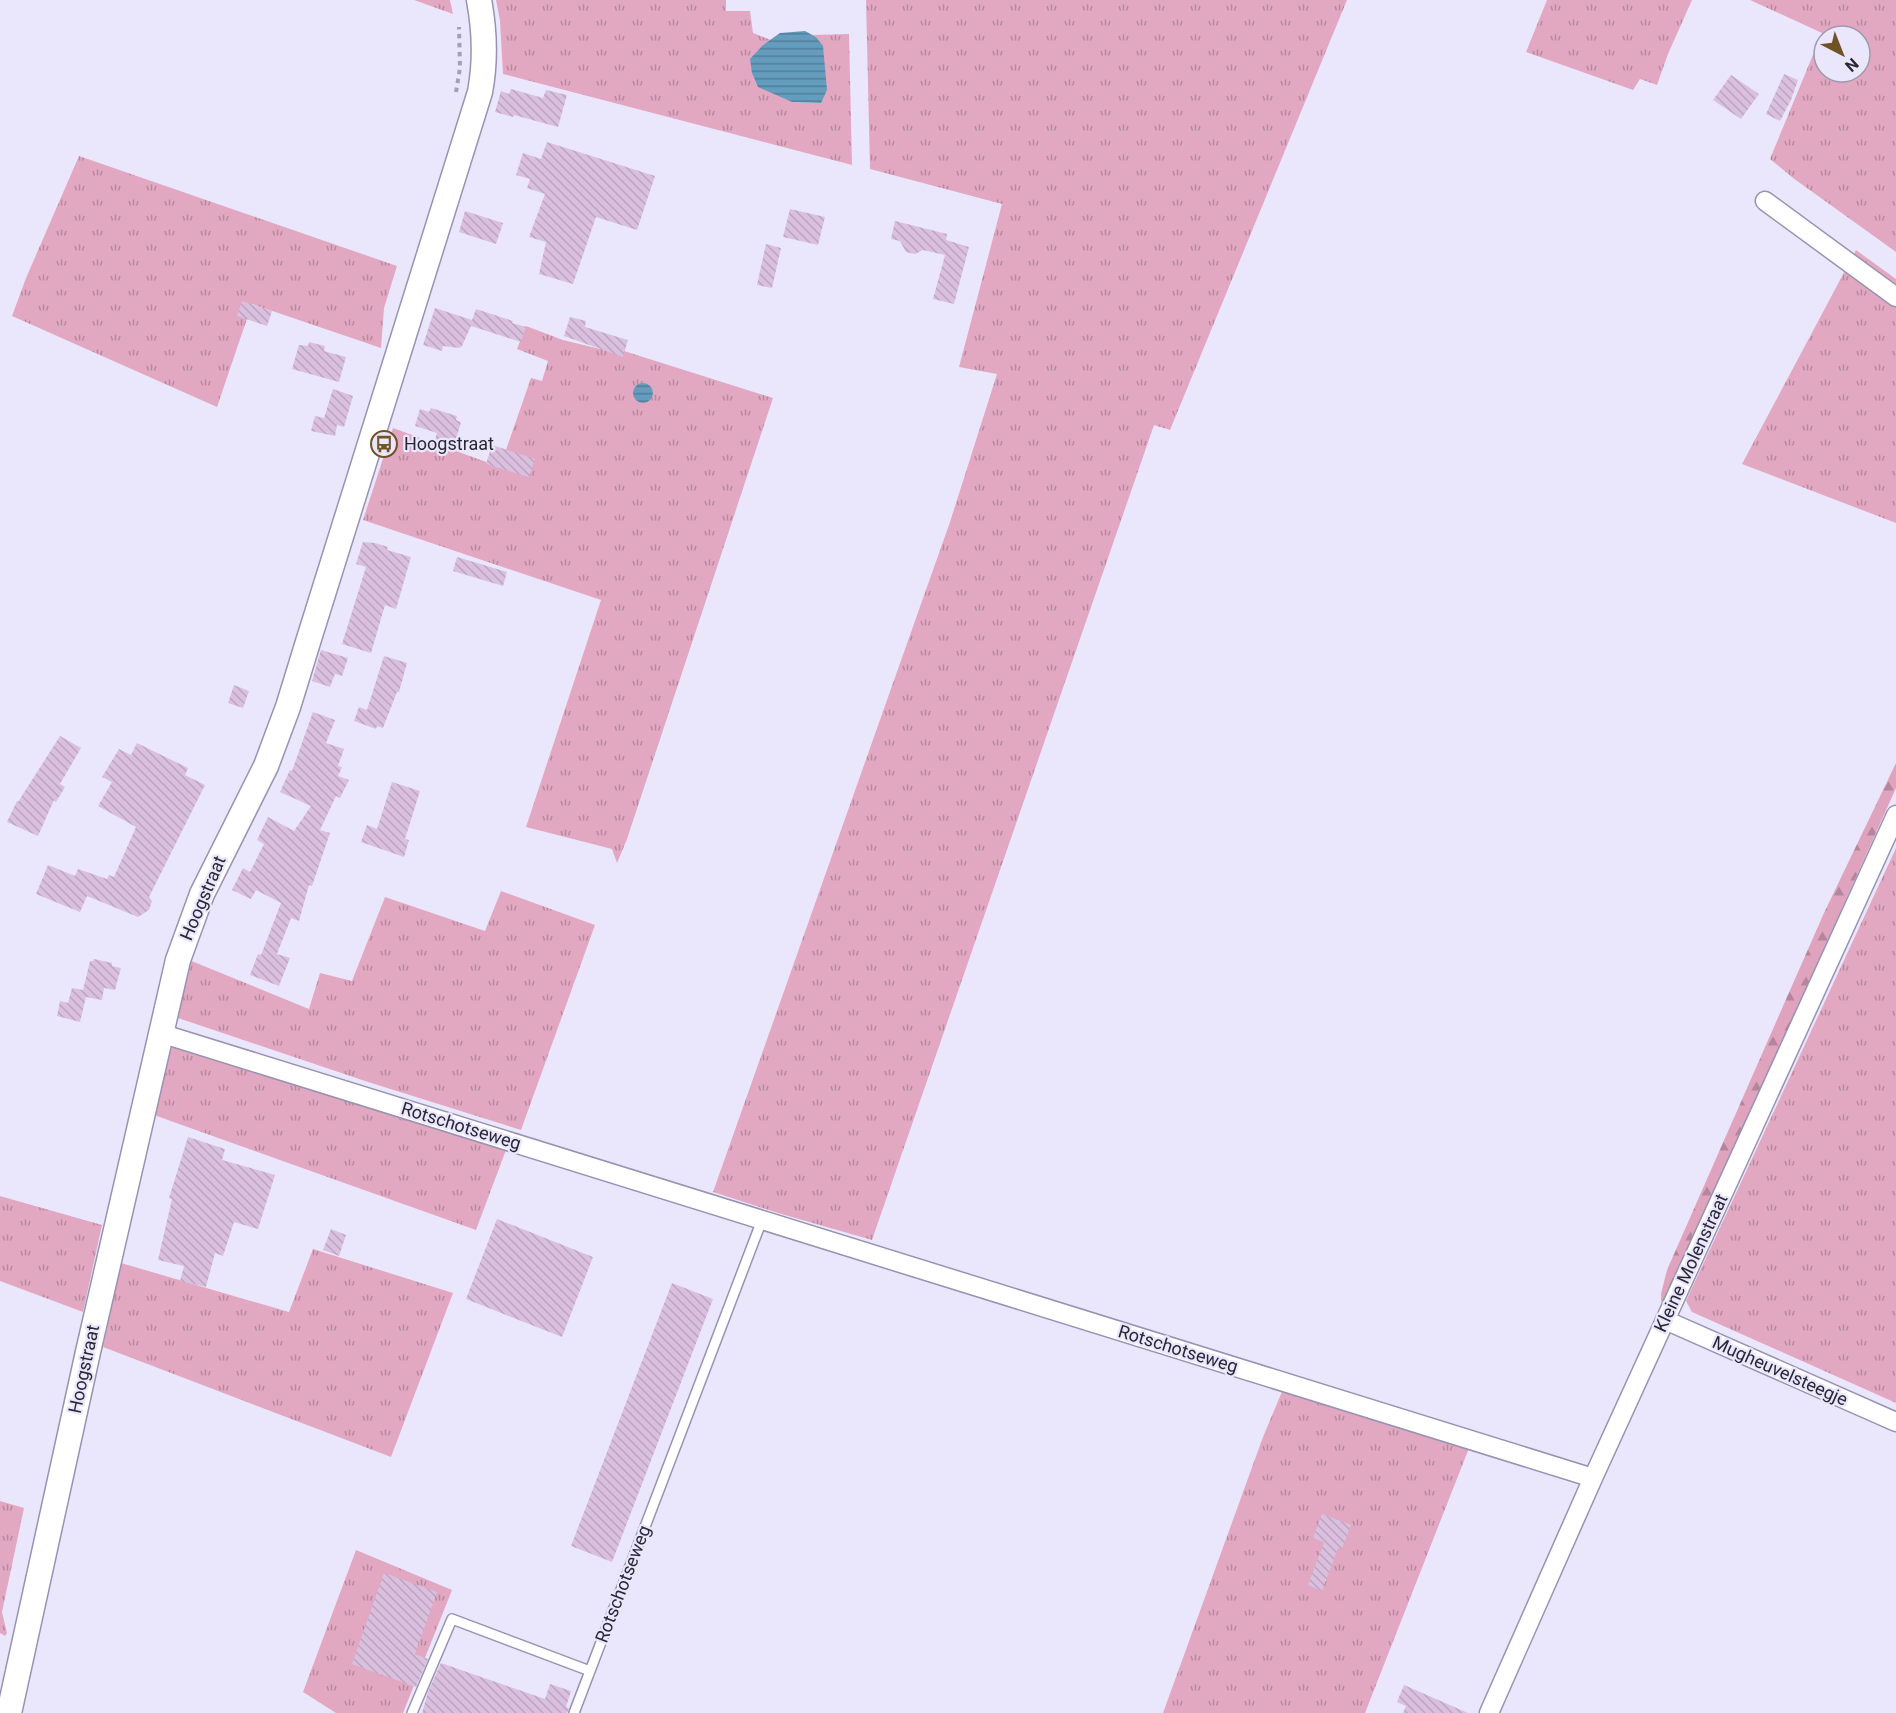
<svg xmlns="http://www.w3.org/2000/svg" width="1896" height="1713" font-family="Roboto,sans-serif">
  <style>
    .grass { fill: url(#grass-tufts); fill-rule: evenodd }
    .forest { fill: url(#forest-firs) }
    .water { fill: url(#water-rules) }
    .building { fill: url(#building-back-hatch) }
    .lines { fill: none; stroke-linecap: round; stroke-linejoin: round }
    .service-casing { stroke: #9892b3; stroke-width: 12 }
    .minor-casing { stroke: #9892b3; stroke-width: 21 }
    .tertiary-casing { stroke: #9892b3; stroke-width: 27 }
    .path { stroke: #a3a0b3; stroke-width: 4; stroke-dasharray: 4.5 4.5; stroke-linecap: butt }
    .service { stroke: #fff; stroke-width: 9 }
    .minor { stroke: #fff; stroke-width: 18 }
    .tertiary { stroke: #fff; stroke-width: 24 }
    .labels { text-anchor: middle; stroke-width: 4.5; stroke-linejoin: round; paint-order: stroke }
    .poi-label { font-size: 18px; fill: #2a2735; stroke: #eae7fd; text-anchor: start }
    .street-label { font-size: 18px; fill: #2a2735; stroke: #eae7fd }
  </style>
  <defs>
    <pattern id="grass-tufts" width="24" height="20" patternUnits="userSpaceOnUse" patternTransform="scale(1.5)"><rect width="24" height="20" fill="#e2a8c2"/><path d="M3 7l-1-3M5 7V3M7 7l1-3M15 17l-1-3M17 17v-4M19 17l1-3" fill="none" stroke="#b7899e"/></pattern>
    <pattern id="forest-firs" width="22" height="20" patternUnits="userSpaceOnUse" patternTransform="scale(1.5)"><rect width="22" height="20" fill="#dfa3be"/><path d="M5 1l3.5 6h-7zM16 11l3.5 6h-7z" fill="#b5859b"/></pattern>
    <pattern id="water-rules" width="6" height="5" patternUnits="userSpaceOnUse" patternTransform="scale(1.5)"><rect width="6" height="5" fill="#639cbd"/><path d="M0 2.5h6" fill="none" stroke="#527f9a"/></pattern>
    <pattern id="building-back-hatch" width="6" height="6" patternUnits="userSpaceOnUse" patternTransform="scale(1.5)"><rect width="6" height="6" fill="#dac0de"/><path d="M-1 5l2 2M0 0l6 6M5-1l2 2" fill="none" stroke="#bba5bf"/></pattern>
  </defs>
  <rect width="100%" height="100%" fill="#eae7fd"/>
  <path class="grass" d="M414 0H450L453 14Z
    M496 0H726V11H750L753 33 771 40 763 45 792 102 821 103 816 37 811 35 849 34 852 165 503 74 500 21Z
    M866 0H1347L1170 430 1154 425 872 1240 778 1213 713 1192 950 522 997 374 959 367 1002 204 870 169Z
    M1547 0H1692L1668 54 1657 85 1640 79 1633 90 1526 52Z
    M1750 0H1896V252L1793 178 1770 159 1822 33ZM1824 36H1860V72H1824Z
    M79 156 397 266 384 308 381 348 252 304 217 407 12 316 26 278Z
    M1856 250 1896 279V523L1742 464Z
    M526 326 563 340 600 349 605 345 773 398 627 839 617 863 612 849 526 827 601 600 363 520 393 428 500 467 531 378 542 381 548 361 517 349Z
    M1896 848V1403L1692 1312 1686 1301Z
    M501 891 595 925 521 1130 365 1081 178 1018 179 999 189 960 309 1009 320 973 352 981 385 897 485 931Z
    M174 1046 506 1150 476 1230 154 1115 166 1054Z
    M0 1196 102 1225 83 1312 0 1281Z
    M313 1249 453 1293 391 1457 103 1347 121 1263 289 1312Z
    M1284 1387 1471 1443 1365 1713H1163L1263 1437Z
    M0 1501 24 1508 2 1612 7 1633 5 1636 0 1633Z
    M356 1550 452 1590 403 1713H336L303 1692Z"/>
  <path class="forest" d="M1896 763V788L1662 1310 1661 1294 1667 1270 1824 913Z"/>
  <path class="water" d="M805 31 816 37 823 46 827 90 821 103 792 102 758 87 752 73 750 59 763 45 780 33Z
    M633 393a10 10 0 1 1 20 0a10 10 0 1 1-20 0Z"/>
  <path class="building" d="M1784 74 1798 80 1791 100 1780 121 1766 114Z
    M1731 75 1759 94 1741 119 1713 100Z
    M511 89 543 98 546 90 567 95 558 127 514 115 513 117 495 112 501 91 509 94Z
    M547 142 655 176 637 230 596 217 573 284 539 274 546 242 529 237 545 194 527 188 530 179 516 175 523 153 541 159Z
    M790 209 825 217 818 245 783 237Z
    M465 211 503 223 496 244 459 232Z
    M895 221 947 234 946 240 969 247 954 304 933 299 945 255 923 250 915 254 906 252 900 241 891 239Z
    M766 244 781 248 772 288 757 285Z
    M242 301 272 311 267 326 237 316Z
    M435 308 472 320 476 309 513 321 512 323 526 327 521 342 471 326 462 346 459 348 443 346 442 351 423 345Z
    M570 317 586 321 585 327 628 340 623 357 564 336Z
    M309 342 325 346 324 351 346 357 339 382 292 369 299 345 308 346Z
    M333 389 353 396 344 427 337 425 335 436 311 431 315 416 324 418Z
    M431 408 457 416 456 420 461 422 454 446 435 440 437 433 415 426 420 409 429 412Z
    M492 445 535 459 529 477 486 464Z
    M363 542 375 543 388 547 387 550 411 557 396 609 385 605 371 653 342 644 366 567 356 564Z
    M457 557 507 572 503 586 453 571Z
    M321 650 348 658 342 676 335 674 330 687 312 681Z
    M384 656 407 663 399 692H397L383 728 377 726 376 729 354 721 359 707 367 710Z
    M234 685 249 691 243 708 228 703Z
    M313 712 335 720 326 743 344 749 338 766 342 767 338 776 349 780 340 798 336 796 320 830 330 833 312 886 309 885 299 921 291 918 277 954 290 958 279 986 250 975 258 954 261 955 281 903 256 890 251 899 232 890 243 868 250 872 264 844 257 840 268 817 294 831 311 806 280 792 290 770 292 771Z
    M60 736 81 748 60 784 65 787 56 802 54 800 38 836 7 822 17 801 18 802Z
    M137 743 188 768 185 775 205 785 149 897 152 901 149 910 138 917 87 896 80 912 36 894 48 865 75 876 78 869 107 879 109 875 114 877 136 827 98 806 112 782 102 777 119 749 131 755Z
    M392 782 420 791 405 839 409 840 404 857 361 842 367 825 377 829Z
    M94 959 112 963V966L121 968 115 990 104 988 102 1000 86 997 80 1022 57 1016 60 1001 68 1003 72 988 83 990 90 961H93Z
    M188 1137 225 1149 222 1160 275 1175 258 1229 234 1222 223 1256 215 1253 206 1287 180 1281 184 1266 158 1260 172 1199 169 1198Z
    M497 1219 593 1257 562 1337 466 1299Z
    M331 1229 346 1235 339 1256 323 1250Z
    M672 1283 713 1299 612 1562 571 1546Z
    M1322 1514 1351 1525 1342 1549 1338 1548 1322 1591 1308 1585 1324 1542 1313 1538Z
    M384 1573 437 1592 415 1654 428 1659 416 1687 352 1664Z
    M441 1663 545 1699 550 1684 571 1691 566 1707 569 1708 567 1713H422L428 1692Z
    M1404 1685 1468 1713H1403L1406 1706 1397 1702Z"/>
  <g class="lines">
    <defs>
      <path id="service" d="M412 1713 452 1619 590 1671
        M574 1713 762 1220"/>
      <path id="minor" d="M1765 201 1896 297
        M160 1033 1593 1478
        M1665 1320 1896 1422
        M1489 1713 1593 1478 1896 815"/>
      <path id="tertiary" d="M9 1713 88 1352 178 960 202 894 266 766 288 707 308 642 480 92C486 60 485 32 479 0"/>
    </defs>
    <use href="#service" class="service-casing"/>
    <use href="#minor" class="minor-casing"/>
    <use href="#tertiary" class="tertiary-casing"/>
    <path class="path" d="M456 92 460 68 459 27"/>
    <use href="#service" class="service"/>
    <use href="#minor" class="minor"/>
    <use href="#tertiary" class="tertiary"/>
  </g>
  <defs>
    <symbol id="bus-ring" viewBox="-11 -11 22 22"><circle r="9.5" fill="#eae7fd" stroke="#6f5326" stroke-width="1.5"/><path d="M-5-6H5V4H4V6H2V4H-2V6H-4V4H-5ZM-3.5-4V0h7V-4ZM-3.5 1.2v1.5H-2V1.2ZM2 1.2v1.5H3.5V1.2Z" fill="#6f5326"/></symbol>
  </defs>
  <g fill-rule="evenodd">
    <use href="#bus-ring" x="369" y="429" width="30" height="30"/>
  </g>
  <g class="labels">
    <g class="poi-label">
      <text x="404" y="450">Hoogstraat</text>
    </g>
    <g class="street-label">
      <text transform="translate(203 898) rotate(-67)" y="6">Hoogstraat</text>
      <text transform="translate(461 1126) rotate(17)" y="6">Rotschotseweg</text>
      <text transform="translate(1691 1263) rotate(-65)" y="6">Kleine Molenstraat</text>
      <text transform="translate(1178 1349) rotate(17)" y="6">Rotschotseweg</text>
      <text transform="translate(84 1369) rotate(-78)" y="6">Hoogstraat</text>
      <text transform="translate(1780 1371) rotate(24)" y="6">Mugheuvelsteegje</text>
      <text transform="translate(623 1584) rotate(-69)" y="6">Rotschotseweg</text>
    </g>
  </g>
  <g transform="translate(1842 54) rotate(138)"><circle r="28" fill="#eae7fd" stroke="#9d9aad" stroke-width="1.5"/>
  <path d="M0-4.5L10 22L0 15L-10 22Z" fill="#6f5326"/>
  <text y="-9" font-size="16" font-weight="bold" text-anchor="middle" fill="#2a2735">N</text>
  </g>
</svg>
